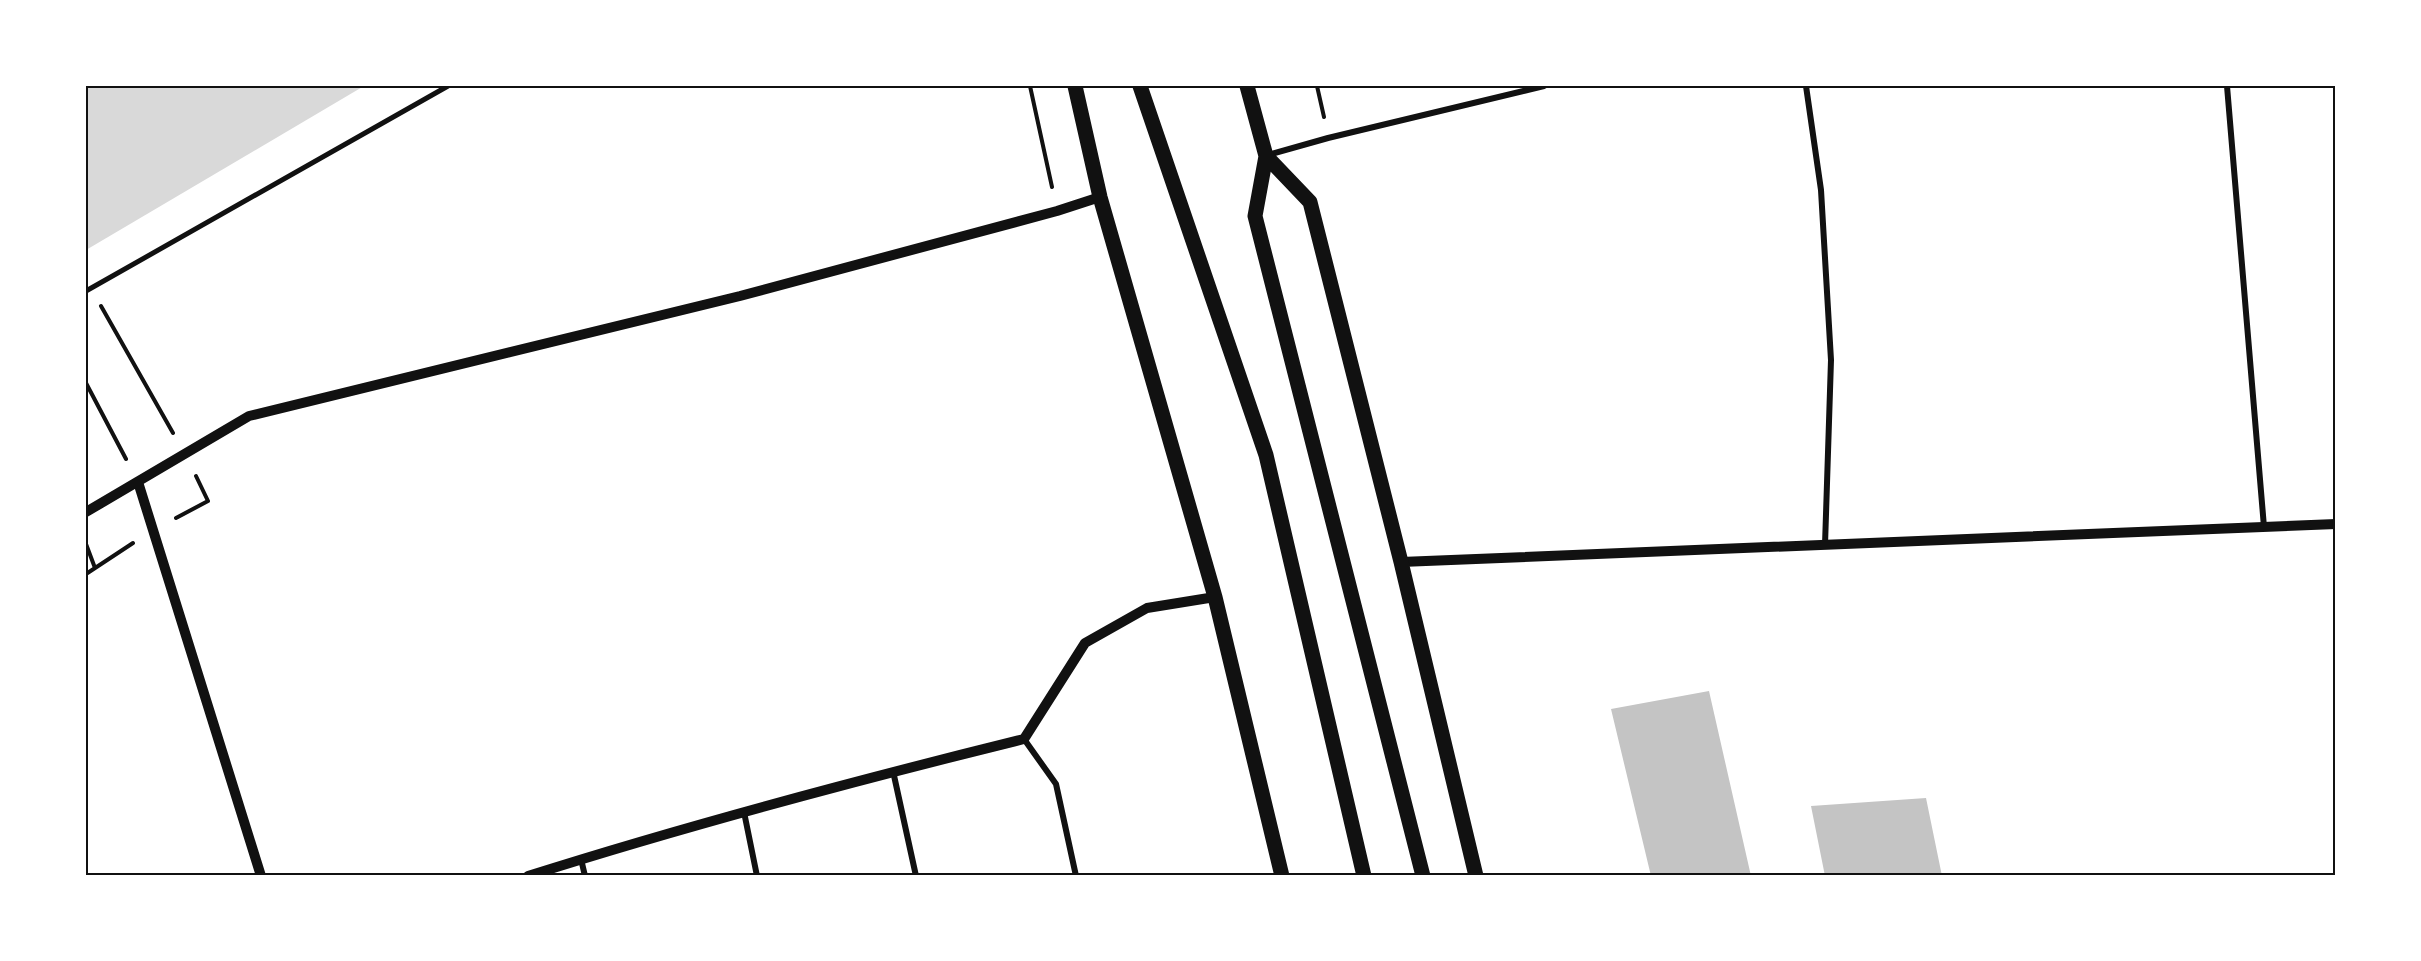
<svg xmlns="http://www.w3.org/2000/svg" width="2421" height="961" font-family="Barlow,sans-serif">
  <style>
    .water { fill: #d9d9d9 }
    .building { fill: #c4c4c4 }
    .lines { fill: none; stroke-linecap: round; stroke-linejoin: round }
    .path { stroke: #111; stroke-width: 4 }
    .pedestrian { stroke: #111; stroke-width: 5 }
    .minor { stroke: #111; stroke-width: 6 }
    .tertiary { stroke: #111; stroke-width: 10 }
    .primary { stroke: #111; stroke-width: 15 }
    .neatline { fill: none; stroke: #111; stroke-width: 2 }
  </style>
  <rect width="100%" height="100%" fill="#fff"/>
  <path class="water" d="M86 86H364L86 250Z"/>
  <path class="building" d="M1709 691 1751 876H1651L1611 709Z
    M1926 798 1942 876H1825L1811 806Z"/>
  <g class="lines">
    <path class="path" d="M1030 86 1052 187
      M1317 86 1324 117
      M101 306 173 433
      M86 383 126 459
      M176 518 208 501 196 476
      M86 544 95 568
      M86 574 133 543"/>
    <path class="pedestrian" d="M86 291 448 86"/>
    <path class="minor" d="M1806 86 1821 190 1831 360 1825 545
      M2227 86 2264 527
      M1268 155 1328 138 1544 86
      M1024 739 1056 784 1076 876
      M893 771 916 876
      M744 812 757 876
      M581 859 585 876"/>
    <path class="tertiary" d="M138 482 261 876
      M86 512 249 416 740 296 1057 211 1100 197
      M1401 562 2336 524
      M528 876C692 824 858 780 1024 739L1085 643 1147 608 1215 597"/>
    <path class="primary" d="M1075 86 1100 197 1215 597 1282 876
      M1140 86 1266 455 1364 876
      M1247 86 1266 156 1310 202 1401 562 1476 876
      M1266 156 1255 216 1423 876"/>
  </g>
  <rect width="2421" height="961" fill="none" stroke="#ffffff" stroke-width="174"/>
  <rect x="87" y="87" width="2247" height="787" class="neatline"/>
</svg>
